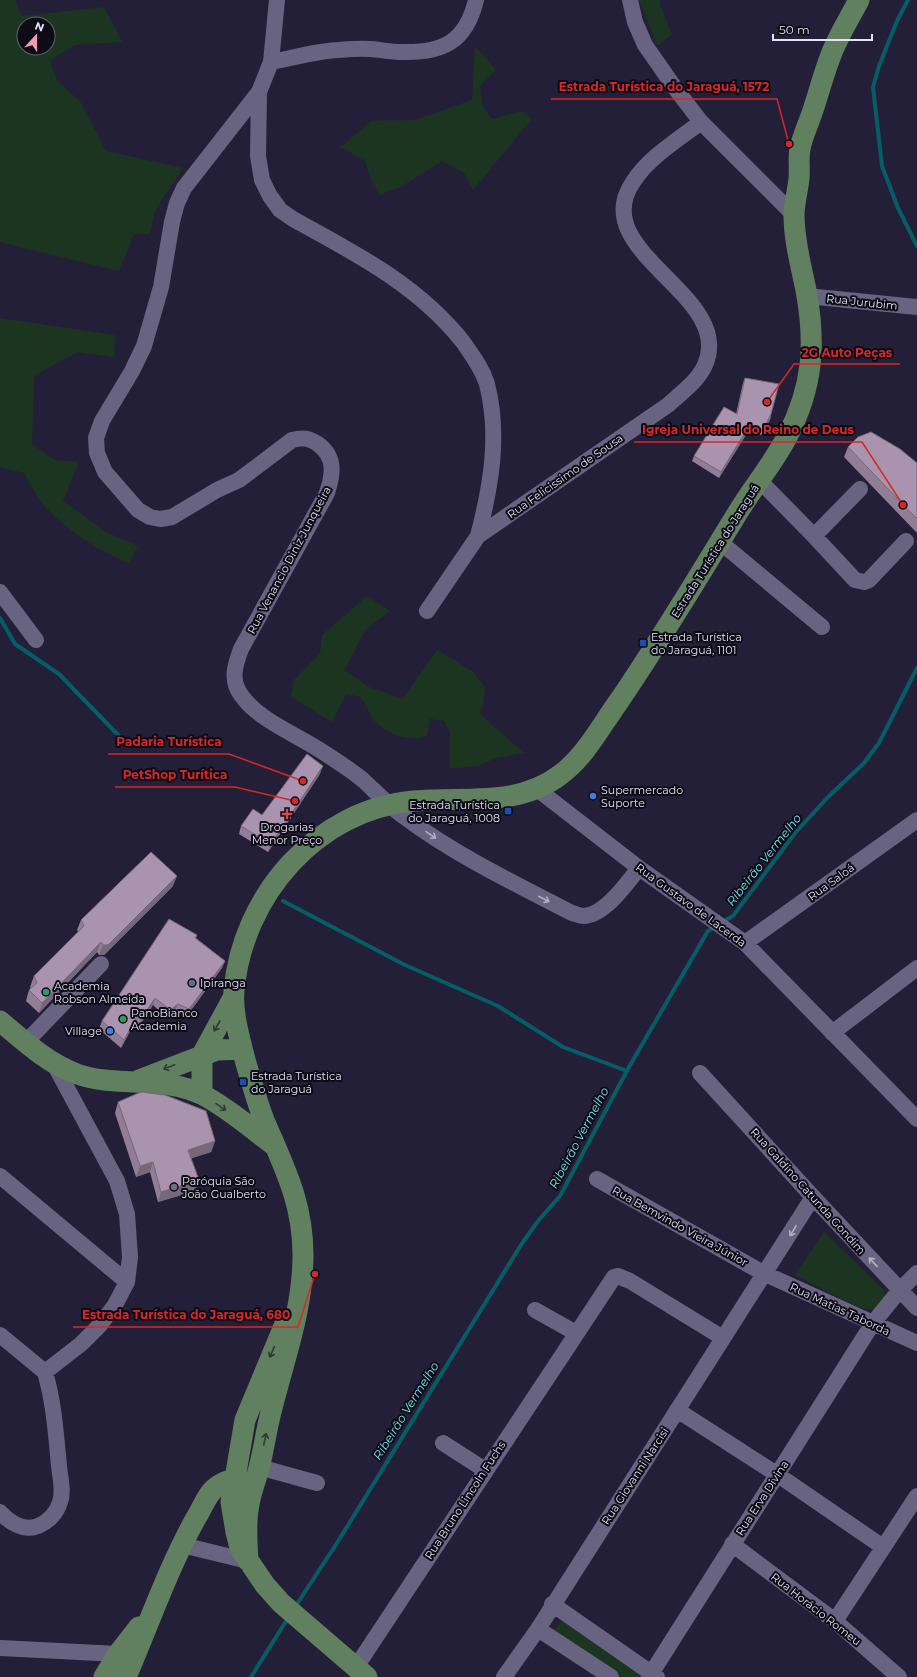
<svg xmlns="http://www.w3.org/2000/svg" width="917" height="1677" font-family="Montserrat,sans-serif">
  <style>
    .green { fill: #1b3521; fill-rule: evenodd }
    .lines { fill: none; stroke-linecap: round; stroke-linejoin: round }
    .stream { stroke: #065e65; stroke-width: 4 }
    .minor { stroke: #686381; stroke-width: 16 }
    .major { stroke: #61805f; stroke-width: 21 }
    .wall { fill: #917e96 }
    .shaded-wall { fill: #76677a }
    .building { fill: #a993ae; stroke: #76677a }
    .oneway { stroke: #b2afc5 }
    .oneway2 { stroke: #2f3a33 }
    .transit-dot { fill: #1a4fb4; stroke: #0d0b16; stroke-width: 1.5 }
    .shop-dot { fill: #3f7fe0; stroke: #0d0b16; stroke-width: 1.5 }
    .health-dot { fill: #e0444e; stroke: #0d0b16; stroke-width: 1.5 }
    .service-dot { fill: #5c6f8a; stroke: #0d0b16; stroke-width: 1.5 }
    .leisure-dot { fill: #2e9e5b; stroke: #0d0b16; stroke-width: 1.5 }
    .worship-dot { fill: #6b7280; stroke: #0d0b16; stroke-width: 1.5 }
    .labels { text-anchor: middle; stroke-width: 4; stroke-linejoin: round; paint-order: stroke }
    .street-label { font-size: 11px; fill: #e3e1f3; stroke: #0d0b16 }
    .poi-label { font-size: 11px; fill: #e3e1f3; stroke: #0d0b16; text-anchor: start }
    .water-label { font-size: 12px; font-style: italic; fill: #72e2ed; stroke: #0d0b16 }
    .leader { fill: none; stroke: #d62828; stroke-width: 1.5 }
    .callout-dot { fill: #d62828; stroke: #0d0b16; stroke-width: 1.5 }
    .callout-label { font-size: 12px; text-anchor: middle; font-weight: bold; fill: #d62828; stroke: #0d0b16; stroke-width: 4; stroke-linejoin: round; paint-order: stroke }
  </style>
  <rect width="100%" height="100%" fill="#241f38"/>
  <path class="green" d="M0 0H15L22 16 104 7 122 42 75 45 52 59 50 63 58 82 80 101 106 151 183 168 155 210 150 234H134L119 271 0 242ZM24 24H48V48H24Z
    M639 0H660V5L672 34 657 46Z
    M475 46 496 70 480 86 482 106 492 119 523 111 531 120 473 190 464 173 442 161 401 187 379 195 371 179 365 161 341 147 371 121 415 120 472 100Z
    M0 318 115 335 114 357 77 352 34 376 32 444 55 460 79 462 63 501 106 532 138 546 129 563C98 550 66 531 43 504 36 495 30 483 24 473L0 467Z
    M367 596 390 611 365 630 345 670 369 687 403 699 437 650 472 671 485 687 483 707 479 713 524 753 495 758 479 766 450 768V732L444 721 430 719 427 736C409 742 385 734 373 719 369 712 365 704 361 697L346 694 332 722 291 697 294 680 320 653 322 635Z
    M824 1232 884 1290 885 1297 874 1310 865 1309 855 1306 795 1275Z
    M563 1618 648 1677H622L554 1630Z"/>
  <g class="lines">
    <path class="stream" d="M908 0 897 21 879 66 873 87 882 166 898 208 917 246
      M0 618 15 644 59 674 121 738
      M283 901 405 965 498 1006 563 1047 627 1071
      M722 922 733 916 795 833 828 797 864 763 879 743 917 668
      M295 1607 337 1543 521 1245 538 1221 560 1196 629 1067 708 931 715 927
      M251 1677 288 1618"/>
    <path class="minor" d="M277 0 271 62 259 92 258 156 262 180 270 196 280 210 293 219C355 253 418 285 463 342 472 355 482 368 487 384 500 435 491 486 478 536
      M630 0 635 22 645 45 675 88 701 122 794 215
      M271 62C293 58 316 51 338 50 349 49 360 48 371 49 382 50 392 52 402 52 443 53 466 42 476 0
      M259 92 184 188 177 203 172 222 161 287 144 346 132 371 102 421 96 438 97 453 105 472 138 510 150 517 160 519 172 517 217 490 239 480 292 440C303 437 309 438 318 444 336 457 333 475 327 493L241 649C235 665 230 680 241 695 260 722 299 735 326 754 338 762 351 770 363 780 377 793 390 807 406 818 457 856 516 884 572 913 576 914 580 916 584 916 605 915 627 883 639 868
      M807 296 917 307
      M759 480 814 536
      M860 489 814 536 855 580 864 582 869 580 906 541
      M720 542 822 627
      M0 592 36 640
      M427 611 478 536 668 405C681 393 698 381 705 365 736 295 585 252 633 182 649 157 678 140 701 122
      M537 789 639 868 745 943 917 1119
      M745 943 917 820
      M832 1033 917 968
      M26 1042 101 964
      M700 1073 813 1197 917 1308
      M0 1176 127 1282
      M597 1179 763 1273 917 1343
      M535 1310 576 1333
      M0 1335 45 1372
      M677 1410 778 1475 883 1547
      M443 1443 485 1470
      M259 1467 317 1483
      M0 1512C9 1522 24 1532 38 1526 48 1522 57 1513 60 1502 64 1492 60 1477 59 1466 56 1434 54 1403 45 1372L81 1344 100 1325 115 1305 127 1282 130 1257 127 1214 117 1181 54 1064
      M732 1544 835 1621 899 1677
      M182 1545 248 1561
      M552 1604 657 1677
      M835 1621 917 1496
      M538 1629 611 1677
      M0 1648 118 1654 126 1657
      M356 1667 614 1277 618 1276 630 1281 723 1338
      M504 1677 538 1629 813 1197
      M649 1677 873 1323 899 1291 917 1273"/>
    <path class="major" d="M0 1021C24 1041 47 1063 77 1074 116 1088 164 1075 203 1095 228 1108 252 1129 275 1146
      M139 1080 217 1050 242 1049
      M202 1094V1055L233 998
      M287 1319 245 1420 231 1502 236 1532 240 1548 265 1585 281 1603 367 1677
      M248 1561C247 1542 245 1523 249 1504 251 1492 256 1480 259 1468 264 1449 266 1431 271 1412 284 1359 303 1310 303 1255 303 1202 284 1167 264 1120 256 1099 250 1077 244 1056 239 1035 232 1013 234 991 242 896 317 809 414 801 464 796 516 808 560 775 585 757 601 726 619 701 660 641 697 579 735 517 751 490 772 465 787 437 813 387 816 345 806 290 801 266 794 240 794 215 794 203 798 190 799 178 800 168 798 159 800 149 802 137 808 125 812 113 819 93 824 71 833 50 840 33 850 17 859 0
      M104 1677 118 1654 139 1627
      M126 1677C149 1624 168 1568 196 1518 202 1509 206 1496 214 1489 223 1481 234 1477 245 1483"/>
  </g>
  <path class="wall" d="M745 378 771 414 770 420 761 435 749 430 719 478 692 461 694 456 736 414 743 383Z
    M848 447 917 463V533L844 457Z
    M320 774 268 852 239 834 241 826 262 815Z
    M173 886 104 955H99L97 952 39 1013 26 1001 29 990 31 989 30 987 34 976 78 932 77 930 81 920Z
    M197 935 196 938 225 961 222 968 186 1017 175 1011 167 1018 153 1005 139 1026 134 1024 121 1048 99 1029 102 1021Z
    M118 1102 215 1141 211 1152 191 1158 195 1191 158 1202 150 1172 136 1177 115 1113Z"/>
  <path class="shaded-wall" d="M771 414 770 420 761 435 763 430Z
    M750 424 749 430 719 478 721 472Z
    M323 766 320 774 268 852 271 844Z
    M177 876 173 886 104 955H99L103 945Z
    M101 942 97 952 39 1013 42 1003Z
    M225 961 222 968 186 1017 189 1009Z
    M155 998 153 1005 139 1026 141 1019Z
    M178 1004 175 1011 167 1018 170 1010Z
    M137 1016 134 1024 121 1048 124 1040Z
    M215 1141 211 1152 184 1161 188 1150Z
    M153 1162 150 1172 136 1177 140 1166Z
    M199 1180 195 1191 158 1202 161 1192Z"/>
  <path class="building" d="M745 378 779 384 771 414 763 430 750 424 721 472 694 456 724 407 737 414Z
    M871 432 900 449 917 463V519L848 447 858 437Z
    M307 754 323 766 271 844 241 826 253 809 262 815Z
    M151 852 177 876 108 945H103L101 942 42 1003 29 990 37 983 34 976 84 926 81 920Z
    M169 919 197 935 195 938 225 961 189 1009 178 1004 170 1010 155 998 141 1019 137 1016 124 1040 102 1021Z
    M141 1092 165 1095 206 1111 215 1141 188 1150 199 1180 161 1192 153 1162 140 1166 118 1102Z"/>
  <defs><path id="oneway-shaft" d="M-6 0H5M1.5-3L5.5 0L1.5 3" fill="none" stroke-width="1.6" stroke-linecap="round" stroke-linejoin="round"/></defs>
  <g class="oneway">
    <use href="#oneway-shaft" transform="translate(431 835) rotate(34)"/>
    <use href="#oneway-shaft" transform="translate(544 899) rotate(27)"/>
    <use href="#oneway-shaft" transform="translate(793 1231) rotate(122)"/>
    <use href="#oneway-shaft" transform="translate(873 1262) rotate(-133)"/>
  </g>
  <g class="oneway2">
    <use href="#oneway-shaft" transform="translate(217 1026) rotate(119)"/>
    <use href="#oneway-shaft" transform="translate(169 1067) rotate(158)"/>
    <use href="#oneway-shaft" transform="translate(221 1107) rotate(34)"/>
    <use href="#oneway-shaft" transform="translate(272 1352) rotate(113)"/>
    <use href="#oneway-shaft" transform="translate(265 1439) rotate(-78)"/>
  </g>
  <g class="transit-dot">
    <rect x="639" y="639" width="8" height="8" rx="2"/>
    <rect x="504" y="807" width="8" height="8" rx="2"/>
    <rect x="239" y="1078" width="8" height="8" rx="2"/>
  </g>
  <g class="shop-dot">
    <circle cx="593" cy="796" r="4"/>
    <circle cx="110" cy="1031" r="4"/>
  </g>
  <path class="health-dot" d="M285 808h4v4h4v4h-4v4h-4v-4h-4v-4h4z"/>
  <circle class="service-dot" cx="192" cy="983" r="4"/>
  <g class="leisure-dot">
    <circle cx="46" cy="992" r="4"/>
    <circle cx="123" cy="1019" r="4"/>
  </g>
  <circle class="worship-dot" cx="174" cy="1187" r="4"/>
  <g class="labels">
    <g class="street-label">
      <text transform="translate(862 302) rotate(6)" y="4">Rua Jurubim</text>
      <text transform="translate(565 476) rotate(-35)" y="4">Rua Felicissimo de Sousa</text>
      <text transform="translate(715 551) rotate(-58)" y="4">Estrada Turística do Jaraguá</text>
      <text transform="translate(289 560) rotate(-62)" y="4">Rua Venancio Diniz Junqueira</text>
      <text transform="translate(831 882) rotate(-36)" y="4">Rua Saloá</text>
      <text transform="translate(691 905) rotate(36)" y="4">Rua Gustavo de Lacerda</text>
      <text transform="translate(808 1191) rotate(48)" y="4">Rua Galdino Catunda Gondim</text>
      <text transform="translate(680 1226) rotate(29)" y="4">Rua Bemvindo Vieira Júnior</text>
      <text transform="translate(840 1309) rotate(25)" y="4">Rua Matias Taborda</text>
      <text transform="translate(635 1476) rotate(-57)" y="4">Rua Giovanni Narcisi</text>
      <text transform="translate(762 1498) rotate(-57)" y="4">Rua Erva Divina</text>
      <text transform="translate(465 1500) rotate(-57)" y="4">Rua Bruno Lincoln Fuchs</text>
      <text transform="translate(816 1609) rotate(38)" y="4">Rua Horácio Romeu</text>
    </g>
    <g class="poi-label">
      <text x="651" y="641">Estrada Turística<tspan x="651" dy="13">do Jaraguá, 1101</tspan></text>
      <text x="601" y="794">Supermercado<tspan x="601" dy="13">Suporte</tspan></text>
      <text x="500" y="809" text-anchor="end">Estrada Turística<tspan x="500" dy="13">do Jaraguá, 1008</tspan></text>
      <text x="287" y="831" text-anchor="middle">Drogarias<tspan x="287" dy="13">Menor Preço</tspan></text>
      <text x="200" y="987">Ipiranga</text>
      <text x="54" y="990">Academia<tspan x="54" dy="13">Robson Almeida</tspan></text>
      <text x="131" y="1017">PanoBianco<tspan x="131" dy="13">Academia</tspan></text>
      <text x="102" y="1035" text-anchor="end">Village</text>
      <text x="251" y="1080">Estrada Turística<tspan x="251" dy="13">do Jaraguá</tspan></text>
      <text x="182" y="1185">Paróquia São<tspan x="182" dy="13">João Gualberto</tspan></text>
    </g>
    <g class="water-label">
      <text transform="translate(764 860) rotate(-52)" y="4">Ribeirão Vermelho</text>
      <text transform="translate(579 1138) rotate(-62)" y="4">Ribeirão Vermelho</text>
      <text transform="translate(406 1411) rotate(-58)" y="4">Ribeirão Vermelho</text>
    </g>
  </g>
  <path class="leader" d="M789 144L777 99H551M767 402L794 364H900M903 505L862 442H634M303 781L229 754H108M295 801L235 787H115M315 1274L298 1327H73"/>
  <g class="callout-dot">
    <circle cx="789" cy="144" r="4"/>
    <circle cx="767" cy="402" r="4"/>
    <circle cx="903" cy="505" r="4"/>
    <circle cx="303" cy="781" r="4"/>
    <circle cx="295" cy="801" r="4"/>
    <circle cx="315" cy="1274" r="4"/>
  </g>
  <g class="callout-label">
    <text x="664" y="91">Estrada Turística do Jaraguá, 1572</text>
    <text x="847" y="357">2G Auto Peças</text>
    <text x="748" y="434">Igreja Universal do Reino de Deus</text>
    <text x="169" y="746">Padaria Turística</text>
    <text x="175" y="779">PetShop Turítica</text>
    <text x="186" y="1319">Estrada Turística do Jaraguá, 680</text>
  </g>
  <g transform="translate(36 36) rotate(21)"><circle r="19" fill="#0d0b16" stroke="#63616e"/>
  <path d="M0-3L7 15L0 10L-7 15Z" fill="#f19ab4"/>
  <text y="-6" font-size="11" font-weight="bold" text-anchor="middle" fill="#e3e1f3">N</text>
  </g>
  <path d="M773 34v6h99v-6" fill="none" stroke="#e3e1f3" stroke-width="2"/>
  <text x="779" y="34" font-size="12" fill="#e3e1f3" stroke="#0d0b16" stroke-width="3" paint-order="stroke">50 m</text>
</svg>
